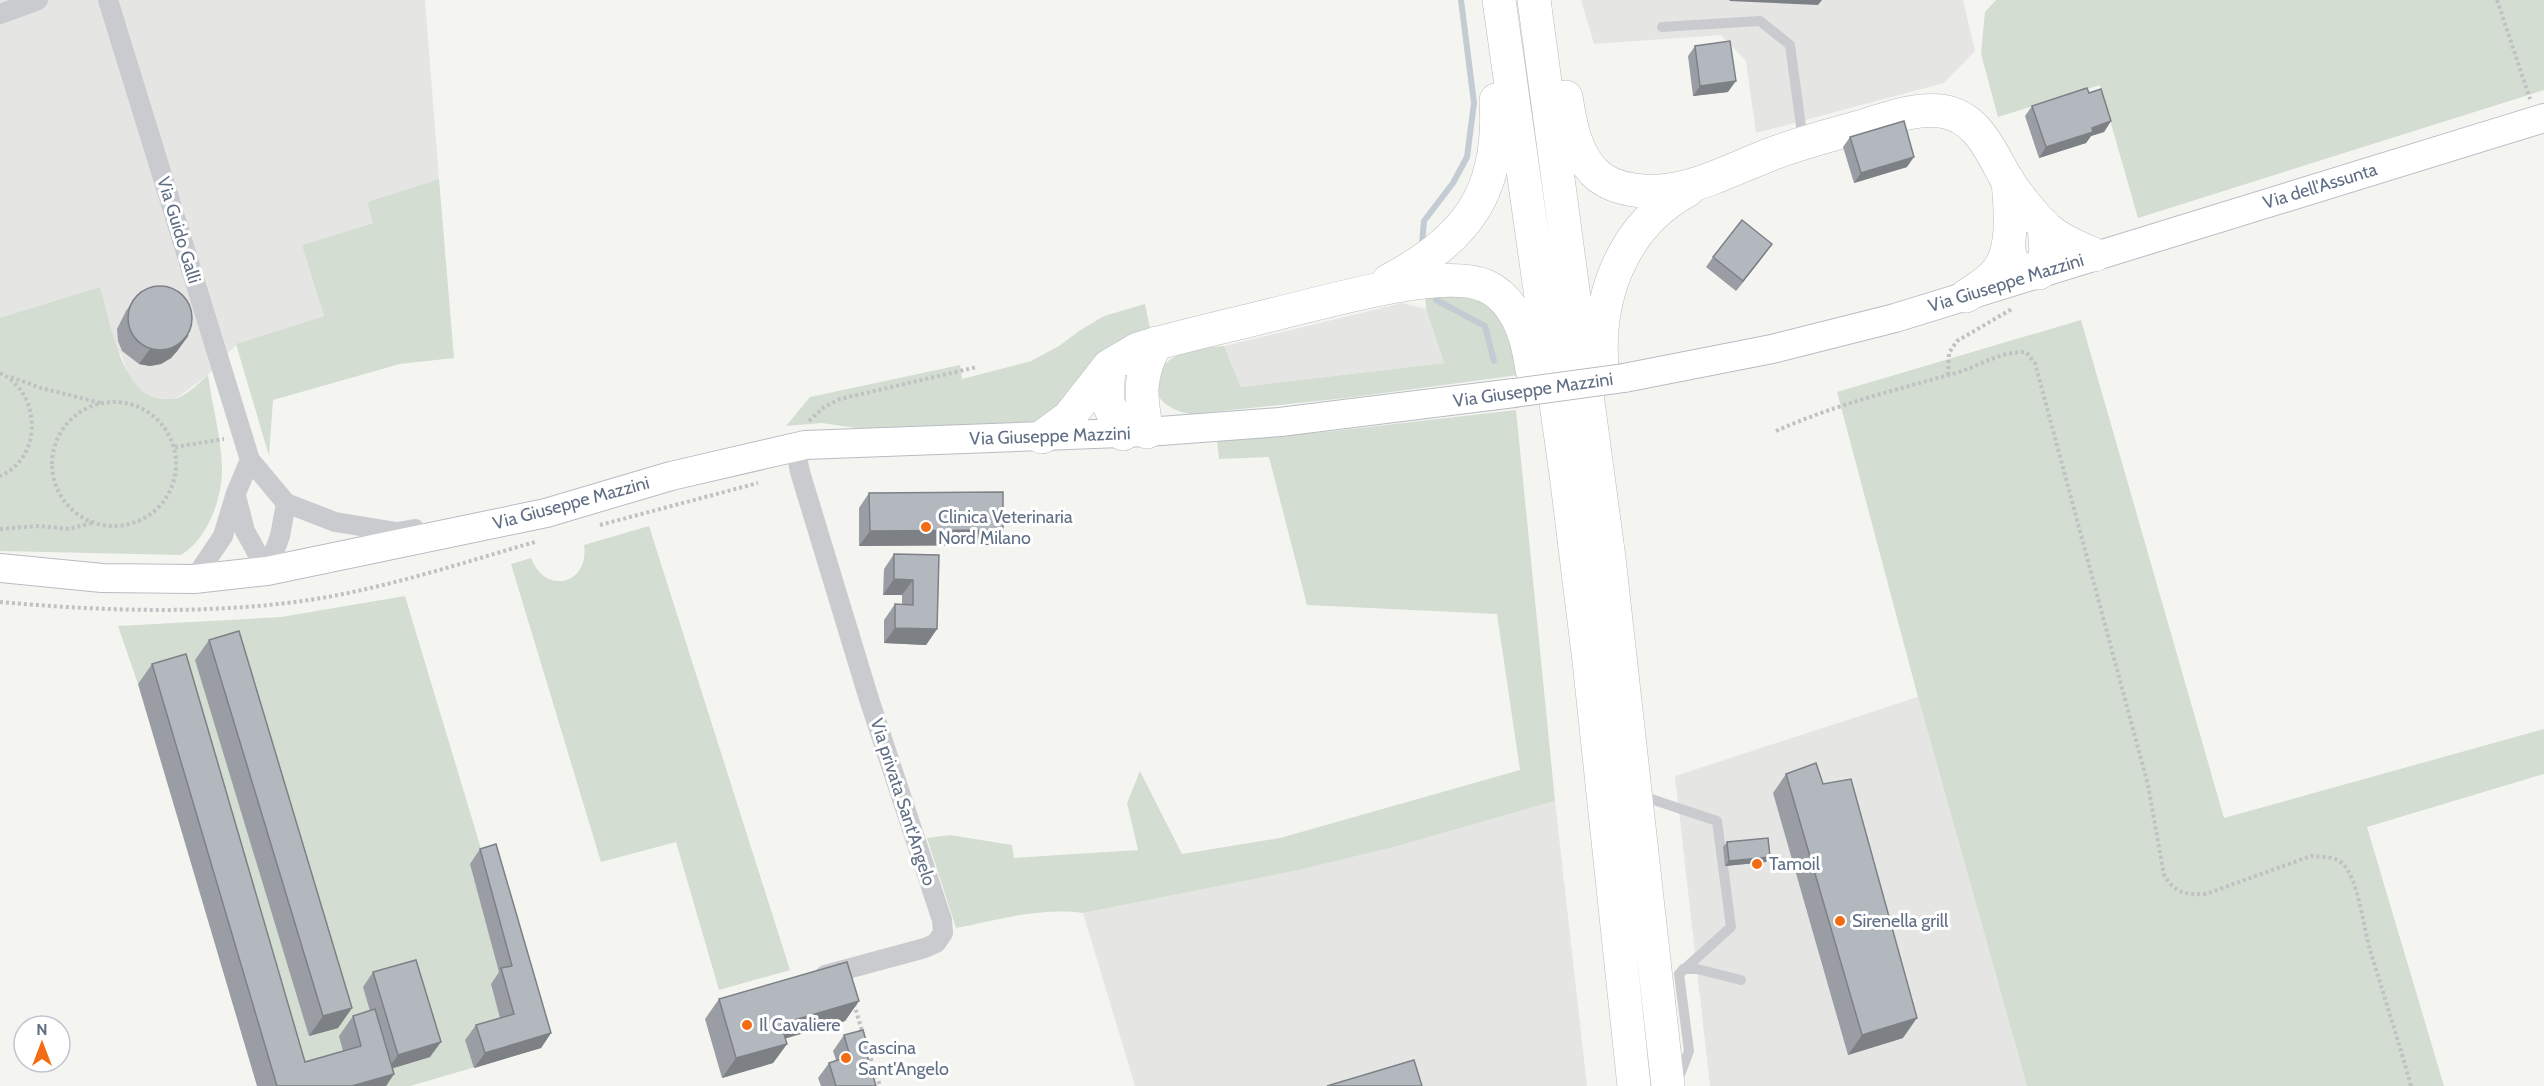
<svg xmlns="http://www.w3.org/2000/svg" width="2544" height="1086" font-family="Cabin,sans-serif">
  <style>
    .built { fill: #e5e6e4 }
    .green { fill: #d4ddd1 }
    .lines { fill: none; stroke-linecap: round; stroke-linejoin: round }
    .stream { stroke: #c3ccd2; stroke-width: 6 }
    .secondary-casing { stroke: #b8bcc2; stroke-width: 30 }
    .highway-casing { stroke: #b8bbbe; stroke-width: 34 }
    .path { stroke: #c0c1c3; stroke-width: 4; stroke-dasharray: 3 3; stroke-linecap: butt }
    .lane { stroke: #c9cbcf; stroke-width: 10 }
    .street { stroke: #c9cbcf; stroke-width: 20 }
    .secondary { stroke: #fff; stroke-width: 28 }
    .highway { stroke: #fff; stroke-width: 33 }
    .secondary-bridge-casing { stroke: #b8bcc2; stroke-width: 30; stroke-linecap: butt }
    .secondary-bridge { stroke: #fff; stroke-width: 28 }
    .wall { fill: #9a9ea4 }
    .shaded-wall { fill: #7d8186 }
    .building { fill: #b3b8bf; stroke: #7d8186; stroke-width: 1.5 }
    .poi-dot { fill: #f36b12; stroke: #fff; stroke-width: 2 }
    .labels { text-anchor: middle; stroke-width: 6; stroke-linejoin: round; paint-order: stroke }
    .street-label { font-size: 18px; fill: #616f85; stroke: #fff }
    .poi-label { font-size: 18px; fill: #616f85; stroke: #fff; text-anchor: start }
  </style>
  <rect width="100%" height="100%" fill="#f4f5f1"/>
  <path class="built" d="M0 0H425L439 179 367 202 373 223 303 245 324 316 237 344 208 375 177 398 154 399 137 388 129 376 121 354 0 318Z
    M1581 0H1963L1975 51 1944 83 1756 133 1746 61 1721 35 1594 44Z
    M1402 303 1426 309 1444 363 1241 387 1224 346Z
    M1918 697 2027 1086H1710L1675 776Z
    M1555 801 1587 1086H1135L1083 913 1299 870 1394 847Z"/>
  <path class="green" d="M1996 0H2544V90L2138 218 2100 85 1998 117 1981 54 1985 12Z
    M439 179 454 358 400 364 273 400 269 456 236 344 324 316 302 245 373 223 367 202Z
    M100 287C110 320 122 400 165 399 169 398 175 399 178 398 189 393 199 383 208 375 212 405 221 436 222 466 223 497 208 539 181 555L0 551V318Z
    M1444 291 1496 306 1526 374 1346 398 1193 414C1166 412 1140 389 1165 364 1181 349 1204 348 1224 346L1241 387 1444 363 1426 309 1425 294Z
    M1145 304 1151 333 1066 404 1038 420 1015 425 876 431 822 423 786 426 810 397 960 365 962 379 1031 361 1059 346 1079 331 1104 316Z
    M2081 320 2224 818 2544 729V774L2367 827 2444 1086H2027L1918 697 1837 392Z
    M1516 410 1555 801 1394 847 1299 870 1083 913C1041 907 998 920 956 928L927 838 950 835 1012 845 1014 858 1138 850 1127 803 1140 771 1182 854 1280 838 1520 770 1497 614 1307 605 1269 457 1219 459 1217 441 1325 432Z
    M649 526 790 970 719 990 676 842 601 862 511 564 531 558C545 596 590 584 584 545Z
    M405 596 541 1048 410 1086H257L138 684 118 626 281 617Z"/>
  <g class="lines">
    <path class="stream" d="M1422 244 1424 221 1453 183 1467 157 1474 103 1461 0
      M1436 300 1485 326 1494 361"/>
    <defs>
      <path id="secondary" d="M1624 378 1772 349 1895 318 2544 118
        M0 568 102 578 194 579 267 571 546 513 671 476 805 445 1147 432 1280 422 1514 393"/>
      <path id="highway" d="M1499 0 1566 474 1589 661 1634 1086
        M1534 0 1609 558 1668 1086
        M1566 97C1570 122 1575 153 1594 172 1613 192 1651 194 1676 189 1710 182 1742 165 1774 153 1804 142 1835 134 1866 125 1889 118 1916 108 1941 111 1978 116 1991 152 2007 180 2017 195 2032 213 2044 226 2059 240 2077 247 2095 255
        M2008 246 2011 259 2019 269 2039 273 2046 253 2044 225
        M1388 281C1467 239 1502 192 1496 100
        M1966 296C1978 288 1991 281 1999 269 2015 245 2010 207 2008 180
        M1109 366 1107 401 1123 434
        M1603 377C1594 302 1620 227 1688 190
        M1147 432C1140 396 1138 377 1156 343
        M1042 437 1069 417 1109 366 1138 349C1181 336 1224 327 1267 316 1316 305 1442 266 1486 286 1518 301 1528 339 1532 370"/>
    </defs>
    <use href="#secondary" class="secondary-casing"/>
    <use href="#highway" class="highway-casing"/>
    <path class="path" d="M2497 0 2530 99
      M0 373C41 392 44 457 0 476
      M1948 375 1949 353 1957 341 2012 309
      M11 377 41 388 101 403
      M52 464a62 62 0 1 1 124 0a62 62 0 1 1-124 0Z
      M809 421 824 407 840 399 977 367
      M1776 431C1834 405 1895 390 1956 373 1982 365 1998 352 2026 352L2035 363 2148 785 2164 875C2175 893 2185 895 2206 894L2311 856C2321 857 2333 856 2342 863 2358 877 2364 929 2370 950 2384 995 2398 1040 2411 1086
      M175 447 224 439
      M600 525 758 483
      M0 529 38 526 69 529 92 523
      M0 602C92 610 186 614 278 604 366 595 451 566 535 542
      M854 1004 863 1034
      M867 1047 880 1086"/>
    <path class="lane" d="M1662 27 1760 21 1790 45 1803 141
      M1639 795 1717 821 1731 927 1679 974 1689 1051 1678 1080
      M1683 969H1697L1741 980"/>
    <path class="street" d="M108 0 250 460 286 503 335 522 397 532 415 529
      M0 14 38 0
      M795 447 800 472 869 699 942 920 943 933 936 943 925 948 825 975
      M236 496 245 531 267 571
      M267 571 280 536 286 503
      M194 579 223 536 236 493 250 460"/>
    <use href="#secondary" class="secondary"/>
    <use href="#highway" class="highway"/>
    <defs>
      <path id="secondary-bridge" d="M1514 393 1624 378"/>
    </defs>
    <use href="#secondary-bridge" class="secondary-bridge-casing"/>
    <use href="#secondary-bridge" class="secondary-bridge"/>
  </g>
  <path class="wall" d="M1695 46 1728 92 1693 96 1688 56Z
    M2089 93 2111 121 2104 132 2091 136 2086 143 2039 158 2025 116 2032 106Z
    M1850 137 1907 167 1854 183 1843 147Z
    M1765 254 1736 291 1706 267 1713 257Z
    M137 295 178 350 171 358 161 364 150 366 139 364 122 351 118 341 117 329 126 311Z
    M869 493 1003 530 993 545 859 546V508Z
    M894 554 939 555 937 629 926 645 884 643V620L895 604 902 605V595H883L884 569Z
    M209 640 352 1008 338 1028 309 1036 195 660Z
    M152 664 305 1062 343 1051 339 1036 353 1016 370 1011 363 987 373 972 430 1057 393 1068 394 1074 386 1086H257L138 684Z
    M1786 774 1823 784 1903 1038 1848 1055 1773 793Z
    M1727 842 1766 862 1725 866 1723 847Z
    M480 849 551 1033 541 1048 474 1068 465 1040 476 1025 500 1018 491 984 499 972 470 864Z
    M719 999 859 1001 845 1021 785 1038 787 1044 773 1063 722 1078 705 1019Z
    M844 1035 869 1051 867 1054 876 1086H821L818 1078 829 1063 836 1060 833 1051Z"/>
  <path class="shaded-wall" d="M1730 0H1822L1818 5 1729 1Z
    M1736 81 1728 92 1693 96 1700 86Z
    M2111 121 2104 132 2091 136 2086 143 2039 158 2046 147 2092 128Z
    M1914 157 1907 167 1854 183 1861 173Z
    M1772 244 1765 254 1736 291 1743 281Z
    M189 335 178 350 171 358 161 364 150 366 139 364 150 349Z
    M1003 530 993 545 859 546 870 531Z
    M894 579 913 580 902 595H883Z
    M895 628 937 629 926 645 884 643Z
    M1770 857 1766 862 1725 866 1729 861Z
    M859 1001 845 1021 767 1044 781 1024Z
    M352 1008 338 1028 309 1036 323 1016Z
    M1917 1018 1903 1038 1848 1055 1862 1035Z
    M551 1033 541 1048 474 1068 485 1053Z
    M441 1042 430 1057 387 1070 398 1055Z
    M787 1044 773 1063 722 1078 736 1058Z
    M394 1074 386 1086H352Z"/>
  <path class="building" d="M1730 41 1736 81 1700 86 1695 46Z
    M2087 88 2089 93 2101 89 2111 121 2092 128 2093 132 2046 147 2032 106Z
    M1904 121 1914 157 1861 173 1850 137Z
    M1742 220 1772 244 1743 281 1713 257Z
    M128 318a32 32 0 1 1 64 0a32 32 0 1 1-64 0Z
    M1003 492V530L870 531 869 493Z
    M894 554 939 555 937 629 895 628V604L913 605V580L894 579Z
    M239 631 352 1008 323 1016 209 640Z
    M186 654 305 1062 361 1046 353 1016 375 1009 394 1074 352 1086H277L152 664Z
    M1816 763 1823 784 1851 779 1917 1018 1862 1035 1786 774Z
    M1768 838 1770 857 1729 861 1727 842Z
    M496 844 551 1033 485 1053 476 1025 514 1014 501 968 512 966 480 849Z
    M416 960 441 1042 398 1055 373 972Z
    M847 962 859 1001 781 1024 787 1044 736 1058 719 999Z
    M863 1030 869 1051 866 1052 876 1086H836L829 1063 850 1056 844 1035Z
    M1414 1060 1422 1086H1327Z"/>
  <g class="poi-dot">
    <circle cx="926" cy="527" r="6"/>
    <circle cx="1757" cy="864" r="6"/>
    <circle cx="1840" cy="921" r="6"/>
    <circle cx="747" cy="1025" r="6"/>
    <circle cx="846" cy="1058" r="6"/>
  </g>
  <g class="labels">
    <g class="street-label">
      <text transform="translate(2320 186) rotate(-17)" y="6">Via dell'Assunta</text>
      <text transform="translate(179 230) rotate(73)" y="6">Via Guido Galli</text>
      <text transform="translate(2006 283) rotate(-17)" y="6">Via Giuseppe Mazzini</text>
      <text transform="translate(1533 390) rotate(-8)" y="6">Via Giuseppe Mazzini</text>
      <text transform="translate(1050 436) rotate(-2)" y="6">Via Giuseppe Mazzini</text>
      <text transform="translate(571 503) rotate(-15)" y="6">Via Giuseppe Mazzini</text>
      <text transform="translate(903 802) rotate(72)" y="6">Via privata Sant'Angelo</text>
    </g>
    <g class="poi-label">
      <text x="938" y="523">Clinica Veterinaria<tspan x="938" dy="21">Nord Milano</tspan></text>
      <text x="1769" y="870">Tamoil</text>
      <text x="1852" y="927">Sirenella grill</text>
      <text x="759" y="1031">Il Cavaliere</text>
      <text x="858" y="1054">Cascina<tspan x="858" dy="21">Sant'Angelo</tspan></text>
    </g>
  </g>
  <g transform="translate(42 1044)"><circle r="28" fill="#ffffff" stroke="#c0c5ce" stroke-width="1.5"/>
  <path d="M0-4.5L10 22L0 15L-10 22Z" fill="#f36b12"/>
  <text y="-9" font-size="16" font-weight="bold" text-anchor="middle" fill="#616f85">N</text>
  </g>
</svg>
